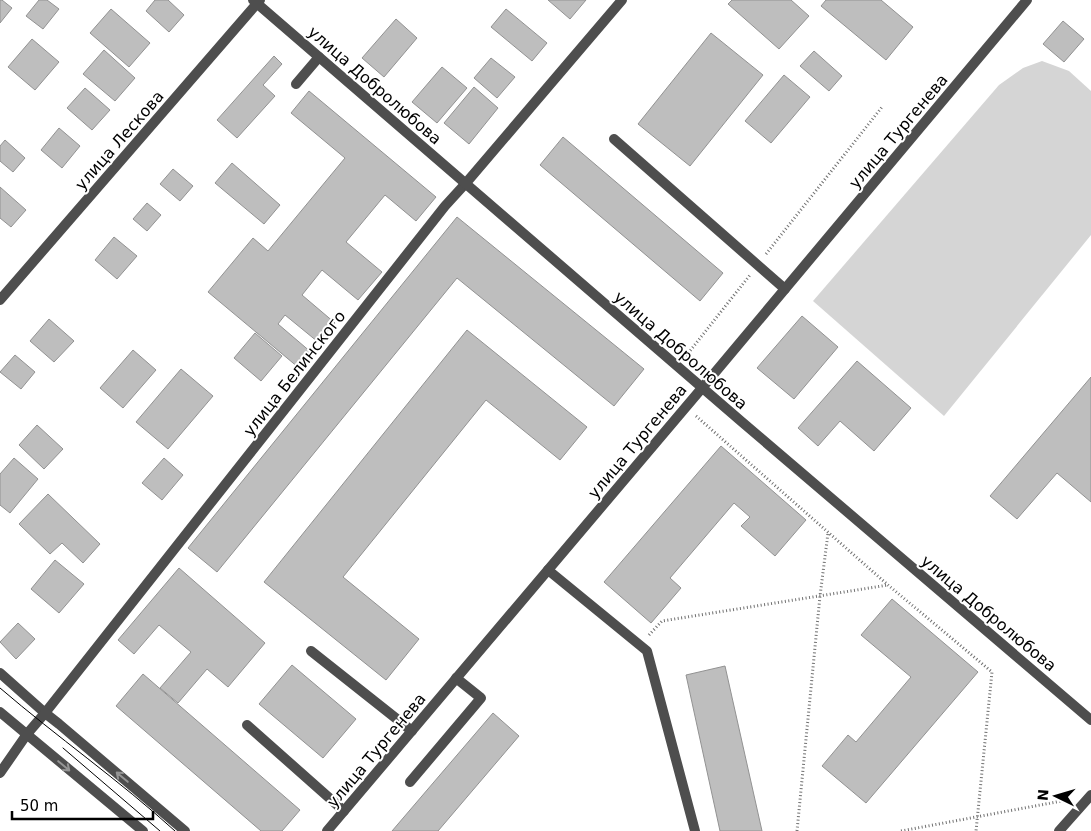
<svg xmlns="http://www.w3.org/2000/svg" width="1091" height="831" font-family="'DejaVu Sans',sans-serif">
  <style>
    .green { fill: #d5d5d5 }
    .building { fill: #bebebe; stroke: #929292 }
    .lines { fill: none; stroke-linecap: round; stroke-linejoin: round }
    .path { stroke: #707070; stroke-width: 3; stroke-dasharray: 1 2.5; stroke-linecap: butt }
    .service { stroke: #4e4e4e; stroke-width: 10 }
    .minor { stroke: #4e4e4e; stroke-width: 10 }
    .tertiary { stroke: #4e4e4e; stroke-width: 10 }
    .tram { stroke: #000; stroke-width: 1 }
    .oneway { stroke: #959595 }
    .labels { text-anchor: middle; stroke-width: 4; stroke-linejoin: round; paint-order: stroke }
    .street-label { font-size: 16px; fill: #000; stroke: #fff }
  </style>
  <rect width="100%" height="100%" fill="#fff"/>
  <path class="green" d="M1042 61 1069 71 1091 91V235L944 416 813 301 999 85 1023 68Z"/>
  <path class="building" d="M0 0H2L12 8 0 23Z
    M39 0H47L59 9 43 29 26 16Z
    M155 0H168L184 15 169 32 146 11Z
    M548 0H586L570 19Z
    M732 0H791L809 16 779 49 728 4Z
    M826 0H881L913 27 886 60 821 6Z
    M111 9 150 43 129 67 90 33Z
    M506 9 547 43 532 61 491 27Z
    M396 19 417 38 384 77 362 58Z
    M1063 21 1084 39 1064 62 1043 44Z
    M711 33 763 75 690 166 638 124Z
    M32 39 59 62 35 90 8 67Z
    M104 50 135 78 115 101 83 74Z
    M814 51 842 76 829 91 800 66Z
    M274 56 282 64 263 85 275 96 237 138 217 120Z
    M491 58 515 77 497 98 474 78Z
    M442 67 467 88 437 123 412 102Z
    M784 75 810 97 771 143 745 121Z
    M474 87 498 108 469 144 444 123Z
    M85 88 110 110 92 130 67 108Z
    M309 91 436 197 416 221 385 195 346 242 382 272 358 300 322 270 302 295 335 323 318 342 285 315 278 324 312 353 299 368 208 292 253 238 268 251 345 158 291 113Z
    M59 128 80 146 62 168 41 150Z
    M563 137 723 273 700 301 540 165Z
    M5 140 25 158 13 172 0 161V146Z
    M232 163 280 205 264 224 215 183Z
    M173 169 193 186 180 201 160 184Z
    M0 187 26 210 11 227 0 218Z
    M147 203 161 215 147 231 133 219Z
    M457 217 644 369 614 406 457 278 217 572 188 548Z
    M114 237 137 256 117 279 95 260Z
    M802 316 838 347 794 399 757 368Z
    M49 319 74 341 54 362 30 341Z
    M467 330 587 427 560 460 486 400 343 577 419 639 386 680 264 582Z
    M255 333 282 356 261 381 234 358Z
    M133 350 156 370 123 408 100 388Z
    M15 355 35 372 21 389 0 372Z
    M857 361 911 408 874 451 840 421 818 446 798 428Z
    M181 369 213 396 168 449 136 422Z
    M1091 377V502L1057 473 1017 519 990 496Z
    M37 425 63 449 44 469 19 445Z
    M721 446 806 520 775 556 741 526 750 517 734 503 670 578 681 588 651 623 604 582Z
    M14 458 38 479 10 513 0 505V474Z
    M164 458 183 475 162 500 142 483Z
    M48 494 100 544 83 563 62 543 50 554 19 524Z
    M55 560 84 584 59 613 31 589Z
    M179 568 265 643 228 687 207 669 178 703 160 688 191 652 159 625 134 654 118 640Z
    M892 599 978 672 866 803 822 766 848 735 856 742 911 677 861 635Z
    M18 623 35 639 16 659 0 642Z
    M292 665 356 719 323 758 259 704Z
    M725 666 762 831H720L686 675Z
    M143 674 300 810 282 831H261L116 706Z
    M493 713 519 736 438 831H392Z"/>
  <g class="lines">
    <path class="path" d="M766 254 882 107
      M686 356 750 275
      M696 416 888 585 992 672 976 831
      M649 635 662 621 888 585
      M797 831 820 596 828 533
      M901 831 1067 800"/>
    <path class="service" d="M296 84 319 57
      M614 139 785 289
      M548 570 647 651 695 831
      M311 651 412 731
      M0 673 45 713 445 206 466 183
      M247 725 344 811
      M410 782 481 698 456 678
      M1059 831 1091 795"/>
    <path class="minor" d="M253 0 742 422 1091 720
      M466 183 622 0
      M0 300 260 0
      M327 831 702 388 1027 0"/>
    <path class="tertiary" d="M0 712 143 831
      M0 773 27 734 45 713 59 724 185 831"/>
    <path class="tram" d="M0 688C57 737 119 780 175 831
      M63 748 160 831"/>
  </g>
  <defs><path id="oneway-shaft" d="M-6 0H5M1.5-3L5.5 0L1.5 3" fill="none" stroke-width="1.6" stroke-linecap="round" stroke-linejoin="round" transform="scale(1.25)"/></defs>
  <g class="oneway">
    <use href="#oneway-shaft" transform="translate(64 766) rotate(40)"/>
    <use href="#oneway-shaft" transform="translate(122 777) rotate(-140)"/>
  </g>
  <g class="labels">
    <g class="street-label">
      <text transform="translate(375 85) rotate(41)" y="6">улица Добролюбова</text>
      <text transform="translate(898 131) rotate(-50)" y="6">улица Тургенева</text>
      <text transform="translate(119 140) rotate(-49)" y="6">улица Лескова</text>
      <text transform="translate(681 350) rotate(41)" y="6">улица Добролюбова</text>
      <text transform="translate(294 373) rotate(-52)" y="6">улица Белинского</text>
      <text transform="translate(637 441) rotate(-50)" y="6">улица Тургенева</text>
      <text transform="translate(989 613) rotate(40)" y="6">улица Добролюбова</text>
      <text transform="translate(376 750) rotate(-50)" y="6">улица Тургенева</text>
    </g>
  </g>
  <g transform="translate(1056 796) rotate(275)" stroke="#ffffff" stroke-width="4" paint-order="stroke">
  <path d="M0-4L9 19L0 12L-9 19Z" fill="#000000"/>
  <text y="-8" font-size="14" font-weight="bold" text-anchor="middle" fill="#000000">N</text>
  </g>
  <path d="M12 811v8h141v-8" fill="none" stroke="#000000" stroke-width="2.5"/>
  <text x="20" y="811" font-size="15" fill="#000000" stroke="#ffffff" stroke-width="4" paint-order="stroke">50 m</text>
</svg>
